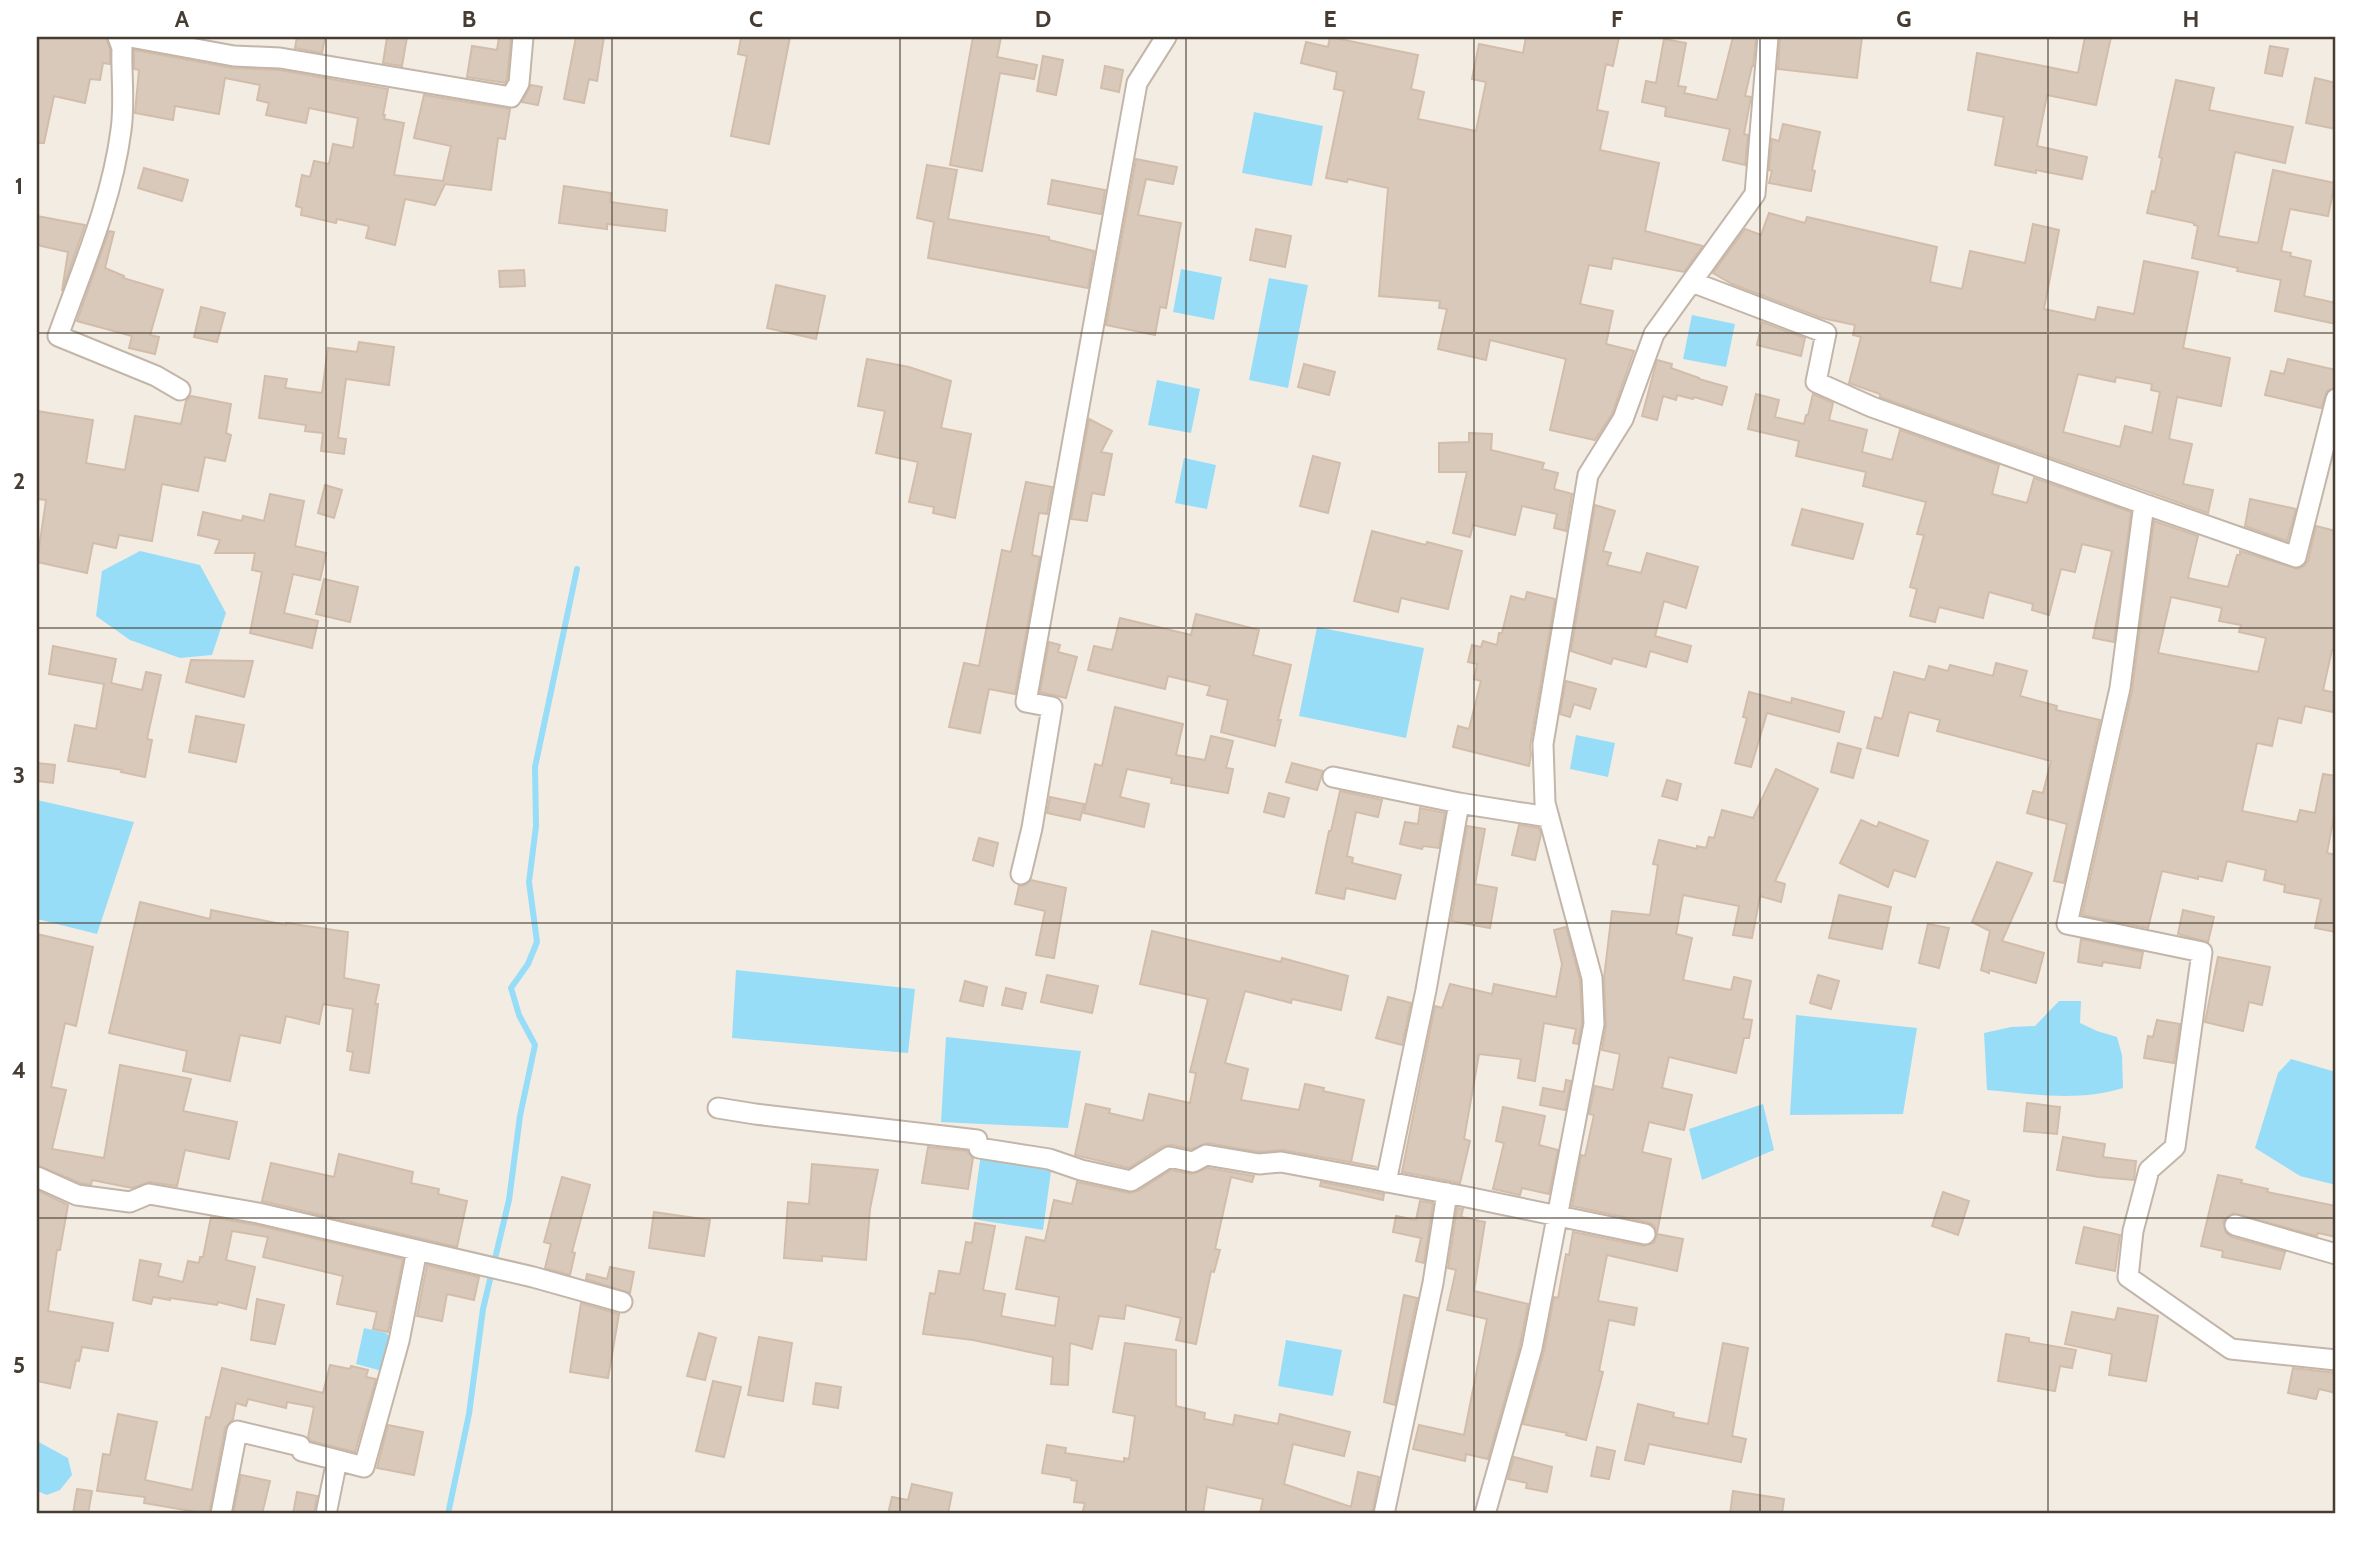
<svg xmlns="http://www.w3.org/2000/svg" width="2373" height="1551" font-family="Cabin,sans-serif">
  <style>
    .water { fill: #98ddf8 }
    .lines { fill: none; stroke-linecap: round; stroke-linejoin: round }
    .stream { stroke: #98ddf8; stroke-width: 6 }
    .building { fill: #d9c9ba; stroke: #d2bdaa; stroke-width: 2; fill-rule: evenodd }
    .minor-casing { stroke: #c3b5a8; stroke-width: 23 }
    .minor { stroke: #fff; stroke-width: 19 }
    .grid { fill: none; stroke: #463c32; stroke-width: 2; stroke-opacity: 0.55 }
    .neatline { fill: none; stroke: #463c32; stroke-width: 2.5 }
    .grid-label { font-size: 23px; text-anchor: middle; font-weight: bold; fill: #463c32 }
  </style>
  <rect width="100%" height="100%" fill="#f3ece3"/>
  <path class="water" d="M1254 112 1323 126 1312 186 1242 173Z
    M1181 269 1222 277 1214 320 1173 312Z
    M1269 278 1308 285 1288 388 1249 380Z
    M1692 315 1735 324 1726 367 1683 359Z
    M1157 380 1200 389 1191 433 1148 425Z
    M1184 458 1216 465 1207 509 1175 503Z
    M140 551 200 565 226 613 212 655 180 658 130 640 96 616 102 571Z
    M1317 627 1424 648 1406 738 1299 716Z
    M1576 735 1615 743 1608 777 1570 769Z
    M37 800 134 822 97 934 37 919Z
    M736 970 915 989 908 1053 732 1038Z
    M2059 1001H2081L2080 1023 2097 1031 2117 1037 2122 1055 2123 1088C2079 1102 2032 1094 1987 1090L1984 1033 2011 1027 2035 1026Z
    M1796 1015 1917 1028 1903 1114 1790 1115Z
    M946 1037 1081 1051 1068 1128 941 1122Z
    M2291 1059 2336 1072V1185L2300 1176 2255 1148 2278 1073Z
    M1763 1104 1774 1150 1702 1180 1689 1129Z
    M981 1153 1052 1164 1043 1230 972 1219Z
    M364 1328 386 1333 390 1337 382 1371 356 1364Z
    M1286 1340 1342 1350 1333 1396 1278 1386Z
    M37 1441 68 1458 72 1475 60 1490 47 1495 37 1491Z"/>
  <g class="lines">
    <path class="stream" d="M448 1514 469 1414 483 1309 509 1200 520 1116 535 1045 519 1015 511 988 528 964 537 942 529 882 536 826 535 767 577 569"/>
  </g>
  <path class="building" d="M38 37H106L110 50V64L103 63 100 80 90 79 85 103 54 96 44 143H37Z
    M297 37H325L322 53 295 48Z
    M387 37H407L402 66 383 63Z
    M499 37 511 38 507 79 505 83 467 77 472 46 497 50Z
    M576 37H604L597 81 589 79 584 103 564 99Z
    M741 37H790L769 144 731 136 747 56 738 54Z
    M973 37H1001L997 57 1037 65 1034 79 1000 73 982 171 950 165Z
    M1330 37 1418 55 1411 89 1424 92 1418 119 1476 131 1486 82 1472 79 1479 44 1523 53 1526 37H1619L1613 66 1606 64 1597 110 1608 112 1600 150 1659 163 1645 231 1703 246 1684 272 1613 258 1611 269 1589 265 1580 304 1613 311 1606 344 1634 351 1612 414 1595 440 1550 430 1566 359 1490 340 1486 360 1438 349 1447 309 1439 308 1440 301 1379 296 1388 188 1348 179 1347 182 1326 178 1344 91 1334 89 1337 72 1301 63 1306 42 1328 47Z
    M1733 37H1756L1753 66H1752L1745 96 1751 97 1744 134 1748 135 1745 165 1723 160 1730 129 1665 116 1666 107 1642 102 1646 81 1656 83 1664 39 1686 43 1678 86 1686 87 1684 93 1717 100Z
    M1780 37H1862L1857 78 1778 69Z
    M2085 37H2111L2096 105 2047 95 2037 146 2087 157 2082 179 2036 170V173L1995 165 2004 117 1968 110 1977 53 2078 73Z
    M2270 46 2288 49 2282 76 2265 73Z
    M134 50 232 68 279 70 388 89 383 115H385L384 119 404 123 394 175 443 181 451 146 414 138 424 95 510 109 505 139 498 138 491 190 445 184 435 205 405 199 395 245 366 238 369 226 337 219 336 223 301 215 302 208 296 206 302 175 310 177 314 161 329 164 333 144 353 148 358 118 309 108 306 123 266 115 269 103 257 100 260 85 225 78 219 114 175 106 173 120 135 113 139 70 134 69Z
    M1043 56 1063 60 1056 95 1037 91Z
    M1105 66 1123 70 1119 92 1101 88Z
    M2315 78 2336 83V129L2306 123Z
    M2176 80 2214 88 2209 110 2293 127 2285 163 2235 152 2218 236 2258 243 2273 170 2335 183 2328 216 2290 209 2281 251 2291 253 2290 256 2311 261 2304 296 2336 303V324L2275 311 2281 280 2237 271 2238 268 2192 258 2198 226 2194 225V223L2147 213 2152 191 2155 192 2162 158 2159 157Z
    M531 85 542 87 538 105 522 102Z
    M1783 124 1820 132 1812 170 1815 171 1811 191 1769 183 1772 171 1769 170 1772 139 1779 141Z
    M1136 159 1177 167 1173 184 1146 179 1138 215 1181 223 1166 308 1160 307 1155 335 1106 325Z
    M927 165 957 170 948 219 1049 237V240L1094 251 1088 288 928 258 934 222 917 218Z
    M144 168 188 180 182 201 138 188Z
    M1052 180 1105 190 1101 214 1048 204Z
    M564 186 611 193 610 202 667 210 665 231 607 224V229L559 223Z
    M1769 213 1805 223 1807 217 1937 247 1930 282 1962 289 1970 251 2025 263 2033 224 2059 230 2044 309 2095 320 2098 307 2134 314 2144 261 2198 272 2183 348 2230 358 2221 406 2177 397 2169 439 2192 444 2183 484 2213 490 2208 513 1880 397V394L1849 383 1861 337 1853 335 1855 325 1822 318 1732 284 1713 273 1745 229 1761 235ZM2078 374 2115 382 2116 377 2152 384 2151 390 2160 392 2152 433 2125 426 2120 447 2063 432Z
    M37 216 85 225 62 291 68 252 37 245Z
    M1256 229 1291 236 1285 267 1250 260Z
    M109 231 114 232 105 268 124 276 123 278 163 290 150 335 159 337 155 354 129 348 132 336 77 321Z
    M524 270 525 286 500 287 499 271Z
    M776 285 825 296 816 339 767 328Z
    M201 307 225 313 217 342 194 337Z
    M1762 322 1805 338 1801 356 1757 345Z
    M359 342 394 347 389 385 346 379 338 438 346 439 344 454 321 451 323 433 305 431 306 425 259 418 265 376 287 379 285 388 322 393 328 348 357 352Z
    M867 359 909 367 951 381 941 428 971 434 955 518 933 513 934 507 909 502 918 462 876 453 885 411 858 406Z
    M2288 359 2336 370V387L2327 391 2321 408 2265 395 2271 371 2284 374Z
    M1657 360 1672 364 1671 368 1699 378V379L1727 387 1722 405 1694 397 1693 399 1677 395 1676 400 1663 396 1657 420 1642 416Z
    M1304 364 1335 372 1329 395 1298 387Z
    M1756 394 1779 400 1775 417 1804 424 1806 415H1808L1813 394 1833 403 1829 420 1867 430 1862 452 1892 460 1900 430 1999 465 1992 494 2027 503 2034 478 2131 512 2114 642 2093 638 2112 551 2082 544 2075 572 2061 569 2049 615 2032 610 2033 604 1989 592 1983 618 1939 607 1935 622 1910 616 1917 589 1910 587 1924 535 1917 534 1926 502 1863 486 1866 472 1796 456 1799 441 1748 429Z
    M191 396 231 404 226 433 231 435 225 461 205 457 198 491 162 484 152 541 119 535 116 548 93 543 87 573 37 562 46 500 37 499V411L93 420 86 463 125 470 135 416 181 424 186 401Z
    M1089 419 1112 431 1101 452 1112 454 1104 495 1092 493 1087 521 1071 519Z
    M1469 433 1492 434 1491 450 1544 463 1542 469 1558 473 1554 489 1572 494 1566 531 1554 528 1557 514 1522 506 1515 535 1473 525 1470 537 1453 533 1467 472H1439V443L1469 442Z
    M1313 456 1340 463 1328 513 1300 506Z
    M1026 482 1052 487 1047 514 1039 513 1032 555 1040 557 1015 694 989 689 980 733 949 727 964 663 979 666 1002 550 1011 552Z
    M325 485 342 490 334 518 318 513Z
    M270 494 304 501 295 546 326 553 320 580 293 574 284 613 318 621 312 648 250 633 262 572 252 570 255 553H215L220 540 198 535 203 512 242 521 243 516 264 521Z
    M2250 499 2296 509 2287 541 2245 526Z
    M1595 505 1615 511 1603 551 1611 553 1607 565 1641 573 1647 553 1698 567 1686 608 1664 601 1655 636 1691 646 1687 662 1650 651 1646 667 1613 658 1611 664 1571 651Z
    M1802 509 1863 524 1853 559 1792 545Z
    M2154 521 2198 536 2188 578 2228 587 2237 555H2240V551L2298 569 2304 566 2308 561 2316 526 2336 531V641L2334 650H2332L2323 690 2336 693 2333 712 2305 706 2301 723 2278 718 2272 746 2257 743 2242 811 2297 822 2300 810 2315 813 2323 774 2336 776V806L2327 853 2336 855V932L2315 928 2321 899 2284 892 2285 885 2264 880 2266 870 2227 861 2222 881 2198 876V879L2162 871 2148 928 2082 915 2132 691ZM2171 597 2222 608 2219 621 2241 625 2239 632 2266 638 2258 672 2158 653Z
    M1372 531 1426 545 1427 542 1462 551 1448 609 1401 598 1398 612 1354 601Z
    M324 579 358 587 350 622 316 614Z
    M1527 592 1555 599 1530 746 1531 755 1529 766 1453 747 1458 726 1469 729 1481 681 1474 679 1477 664 1468 662 1472 645 1481 647 1483 641 1497 645 1499 633H1502L1511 596 1525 600Z
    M1196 614 1259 630 1253 655 1291 665 1278 720H1281L1275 746 1221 732 1228 700 1207 695 1210 686 1168 676 1165 689 1088 670 1094 646 1112 650 1120 618 1191 635Z
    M1049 642 1060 645 1058 652 1077 657 1066 698 1040 692Z
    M53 646 116 659 111 683 142 690 146 672 161 675 147 739 152 740 145 777 121 772 122 770 68 761 75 725 96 729 104 684 49 674Z
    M191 660 253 661 244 697 186 682Z
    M1996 663 2027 671 2020 696 2057 706 2056 710 2100 720 2064 883 2054 881 2067 824 2027 813 2033 791 2043 793 2051 761 1937 731 1940 720 1909 712 1898 756 1867 748 1875 717 1882 719 1894 672 1925 680 1929 666 1948 671 1950 665 1993 676Z
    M1566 681 1596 689 1590 709 1574 704 1570 717 1560 714Z
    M1749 692 1791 703 1792 698 1844 712 1839 732 1767 713 1751 767 1735 763 1747 718 1743 717Z
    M1115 707 1183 724 1176 755 1205 760 1211 736 1233 741 1226 768 1233 769 1228 793 1171 783 1172 778 1127 769 1120 797 1149 804 1144 827 1084 813 1095 764 1102 766Z
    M196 716 244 725 236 762 189 752Z
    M1838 743 1861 749 1853 778 1831 772Z
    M37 763 55 765 53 783 37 781Z
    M1292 763 1323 771 1317 790 1286 782Z
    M1776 769 1818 789 1775 881 1785 884 1781 902 1760 896 1752 938 1733 935 1739 906 1683 895 1676 934 1692 938 1683 980 1731 990 1734 977 1751 981 1743 1019 1752 1020 1749 1038H1744L1736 1073 1669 1057 1662 1088 1692 1095 1684 1130 1649 1122 1642 1152 1671 1159 1657 1233 1654 1225 1647 1222 1572 1206 1581 1155 1585 1156 1594 1115 1589 1114 1595 1086 1613 1090 1620 1054 1602 1050 1606 1026 1604 978 1612 911 1650 915 1658 865 1653 864 1659 840 1697 849V846L1706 848 1709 837 1714 838 1722 810 1753 818Z
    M1667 780 1681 784 1677 800 1662 796Z
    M1340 791 1382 800 1378 817 1356 812 1347 856 1353 858 1352 863 1401 875 1395 899 1346 888 1344 899 1316 893 1329 831H1331Z
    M1269 793 1289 798 1284 817 1264 812Z
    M1050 797 1084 804 1080 820 1047 813Z
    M1420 808 1445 813 1439 848 1423 846 1422 849 1400 844 1405 822 1418 824Z
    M1861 820 1877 827 1879 822 1928 841 1915 877 1894 870 1888 887 1840 863Z
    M1519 825 1539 828 1541 834 1535 860 1512 855Z
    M1467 826 1485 829 1475 884 1497 888 1490 928 1451 921Z
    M979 838 998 843 993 866 973 860Z
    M1997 862 2032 873 2002 941 2044 953 2036 983 1989 970V973L1981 970 1990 931 1972 922Z
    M1031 880 1066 888 1054 958 1036 955 1045 911 1015 904 1019 886 1025 885Z
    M1839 895 1891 907 1882 949 1829 938Z
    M140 902 210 919 211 910 286 925V923L348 932 344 978 379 985 375 1004H378L369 1073 350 1070 353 1052 347 1051 353 1009 323 1004 319 1024 286 1016 280 1043 240 1035 230 1081 183 1071 187 1051 109 1033Z
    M2183 910 2214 917 2208 942 2178 934Z
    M1928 924 1949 928 1939 968 1919 963Z
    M1566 927 1580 980 1582 1023 1578 1044 1573 1043 1576 1029 1544 1023 1535 1081 1518 1078 1521 1059 1479 1054 1464 1139 1470 1141 1460 1183 1402 1172 1435 1006 1442 1008 1450 984 1492 994 1494 984 1556 997 1562 964 1554 930Z
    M1152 931 1281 962 1282 958 1348 976 1341 1010 1292 999 1291 1003 1245 991 1225 1063 1248 1069 1241 1100 1299 1110 1305 1084 1324 1088 1323 1091 1364 1100 1351 1162 1377 1167 1283 1150 1259 1152 1208 1143 1191 1149 1172 1145 1163 1146 1129 1168 1075 1155 1086 1104 1110 1109 1109 1113 1143 1121 1149 1094 1190 1103 1196 1073 1190 1072 1208 999 1140 984Z
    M37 934 93 947 76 1026 65 1023 51 1087 66 1090 52 1149 104 1158 120 1065 191 1079 183 1111 237 1122 229 1159 185 1150 177 1186 150 1182 132 1188 92 1180 91 1185 80 1183 37 1165Z
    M2081 939 2143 952 2140 968 2103 962 2102 966 2078 962Z
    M2218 957 2270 967 2262 1005 2249 1002 2243 1031 2205 1022Z
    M1047 975 1098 986 1092 1013 1041 1002Z
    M1818 975 1839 981 1831 1009 1810 1003Z
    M965 981 987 987 983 1006 960 1001Z
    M1006 988 1026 993 1022 1009 1002 1005Z
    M1388 997 1411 1003 1402 1045 1376 1038Z
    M2157 1020 2180 1024 2174 1063 2144 1058 2148 1036 2153 1037Z
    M1566 1080 1571 1081 1565 1110 1540 1105 1543 1088 1564 1092Z
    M2027 1103 2060 1107 2057 1134 2024 1131Z
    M1503 1107 1545 1116 1539 1145 1558 1150 1549 1194 1522 1188 1520 1195 1493 1189 1504 1143 1496 1141Z
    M2063 1137 2105 1144 2103 1157 2136 1161 2134 1180 2099 1177 2057 1170Z
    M928 1147 967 1151 973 1158 968 1189 922 1183Z
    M339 1154 413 1172 411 1183 439 1189 438 1194 467 1201 457 1247 262 1201 271 1163 334 1177Z
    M812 1164 878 1170 870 1209 866 1260 822 1256V1261L784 1258 788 1202 809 1204Z
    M1208 1168 1254 1176 1252 1182 1231 1177 1215 1249 1220 1250 1214 1272 1211 1271 1196 1344 1176 1340 1181 1318 1126 1305 1124 1319 1099 1316 1092 1349 1070 1343 1068 1385 1051 1384 1053 1357 973 1340 923 1334 930 1293 935 1294 939 1271 960 1274 966 1242 972 1243 975 1223 995 1226 983 1290 1005 1294 1001 1316 1055 1326 1059 1297 1016 1289 1026 1237 1045 1241 1054 1200 1072 1204 1077 1182 1129 1193 1138 1191 1171 1170 1191 1174Z
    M2218 1175 2242 1180 2241 1183 2268 1189 2267 1192 2336 1206V1237L2318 1233 2317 1236 2233 1213 2223 1221 2226 1233 2232 1237 2285 1252 2280 1269 2222 1257 2223 1251 2201 1246Z
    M562 1177 590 1185 572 1252 575 1253 570 1275 545 1268 551 1244 544 1242Z
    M1321 1182 1384 1194 1383 1200 1320 1186Z
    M37 1190 68 1205 60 1250H57L48 1311 113 1323 108 1351 82 1347 79 1361 76 1360 70 1388 37 1381Z
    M1943 1192 1969 1201 1958 1235 1932 1226Z
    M1420 1201 1433 1203 1424 1263 1416 1261 1421 1238 1393 1232 1396 1216 1416 1220Z
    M1457 1208 1463 1209 1461 1217 1485 1222 1474 1291 1528 1304 1520 1345 1488 1459 1466 1454 1465 1461 1413 1449 1419 1425 1464 1435 1487 1319 1447 1310 1456 1270 1448 1268Z
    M654 1212 710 1220 704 1256 649 1248Z
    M211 1217 256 1225 403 1259 388 1332 373 1329 377 1312 337 1304 343 1276 263 1257 268 1237 232 1231 226 1260 255 1267 246 1309 218 1302 217 1305 170 1298V1300L153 1297 151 1304 133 1300 140 1260 161 1264 158 1276 183 1282 188 1261 199 1263 200 1257H203Z
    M2084 1227 2120 1235 2115 1271 2076 1263Z
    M1573 1232 1643 1246 1654 1243 1657 1234 1683 1239 1677 1271 1607 1255 1598 1301 1637 1308 1634 1325 1609 1320 1599 1371 1603 1372 1586 1440 1566 1435 1567 1433 1523 1424 1544 1351 1554 1297 1558 1298 1566 1254 1569 1255Z
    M427 1265 479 1277 474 1300 447 1294 442 1321 417 1316Z
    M610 1267 634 1272 630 1293 586 1279 587 1274 607 1279Z
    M1404 1295 1417 1298 1395 1405 1384 1402Z
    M257 1299 284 1305 275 1344 251 1340Z
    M581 1303 619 1314 608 1378 570 1372Z
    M2118 1308 2158 1316 2146 1381 2109 1375 2112 1354 2065 1344 2072 1312 2115 1320Z
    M699 1333 716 1338 705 1380 687 1376Z
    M2006 1334 2029 1338V1342L2076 1350 2072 1368 2060 1366 2055 1391 1998 1381Z
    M759 1337 792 1343 783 1401 748 1395Z
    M1125 1343 1176 1350V1406L1205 1413 1204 1419 1233 1425 1235 1415 1278 1424 1280 1414 1350 1432 1344 1456 1293 1444 1284 1484 1351 1507 1358 1472 1379 1477 1372 1514H1260L1263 1499 1207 1487 1203 1514H1082L1085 1503 1074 1502 1077 1481 1071 1480V1478L1042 1473 1047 1445 1066 1448 1065 1453 1124 1462V1458L1129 1459 1135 1416 1113 1412Z
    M1723 1343 1748 1348 1732 1436 1746 1439 1741 1462 1649 1444 1644 1464 1625 1460 1638 1404 1674 1413 1673 1417 1708 1424Z
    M330 1365 350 1369 351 1366 368 1370 366 1377 376 1379 355 1452 311 1441 308 1437 314 1407 287 1402 286 1408 248 1399 246 1406 236 1403 233 1419 225 1428 209 1514 144 1503 145 1497 97 1491 103 1454 110 1455 118 1414 157 1422 145 1480 192 1490 206 1417 210 1418 222 1368 323 1393Z
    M2293 1368 2336 1373V1393L2319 1389 2316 1399 2288 1393Z
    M713 1381 741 1387 724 1457 696 1451Z
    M816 1383 841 1387 838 1408 813 1404Z
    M388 1425 423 1432 414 1475 377 1468Z
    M1597 1447 1615 1451 1609 1479 1591 1476Z
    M1514 1457 1552 1467 1547 1492 1526 1488 1527 1483 1508 1479Z
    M241 1475 270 1481 262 1514H233Z
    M912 1484 952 1493 948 1514H888L892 1497 908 1500Z
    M77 1489 92 1491 88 1514H73Z
    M1733 1491 1784 1499 1782 1514H1730Z
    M297 1492 317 1496 314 1514H293Z"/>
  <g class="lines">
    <defs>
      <path id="minor" d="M118 37 122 48C121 75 125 103 121 130 112 201 82 269 58 336L156 376 180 390
        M130 37 234 56 280 58 511 97 519 83 523 37
        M1692 282 1826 333 1816 382 1872 407 2144 504 2120 688 2067 924 2202 952 2175 1147 2149 1170 2133 1231 2128 1277 2231 1349 2336 1360
        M2144 504 2296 557 2336 399
        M1333 777 1459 803 1548 817
        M1021 874 1032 828 1052 707 1026 702 1137 83 1166 37
        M718 1108 755 1114 977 1140 979 1148 1049 1159 1081 1170 1131 1181 1169 1157 1193 1162 1206 1155 1259 1164 1281 1162 1462 1196 1645 1234
        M37 1177 77 1195 130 1202 149 1194 258 1213 533 1277 622 1302
        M1386 1182 1426 990 1459 803
        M2235 1225 2336 1254
        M221 1514 237 1431 300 1446 302 1451 337 1460
        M326 1514 337 1460 364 1467 399 1341 417 1250
        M1384 1514 1433 1283 1447 1193
        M1485 1514 1532 1348 1594 1024 1592 978 1545 803 1543 744 1588 475 1623 419 1654 334 1755 194 1768 37"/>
    </defs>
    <use href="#minor" class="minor-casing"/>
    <use href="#minor" class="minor"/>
  </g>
  <path class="grid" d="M326 37V1514M612 37V1514M900 37V1514M1186 37V1514M1474 37V1514M1760 37V1514M2048 37V1514M37 333H2336M37 628H2336M37 923H2336M37 1218H2336"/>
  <rect width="2373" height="1551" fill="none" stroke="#ffffff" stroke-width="77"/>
  <rect x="38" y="38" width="2296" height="1474" class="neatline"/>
  <g class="grid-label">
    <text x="182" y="27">A</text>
    <text x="469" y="27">B</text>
    <text x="756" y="27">C</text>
    <text x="1043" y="27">D</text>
    <text x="1330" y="27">E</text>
    <text x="1617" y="27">F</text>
    <text x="1904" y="27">G</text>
    <text x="2191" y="27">H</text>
    <text x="19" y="194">1</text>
    <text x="19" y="489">2</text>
    <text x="19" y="783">3</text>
    <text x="19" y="1078">4</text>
    <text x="19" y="1373">5</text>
  </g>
</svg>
